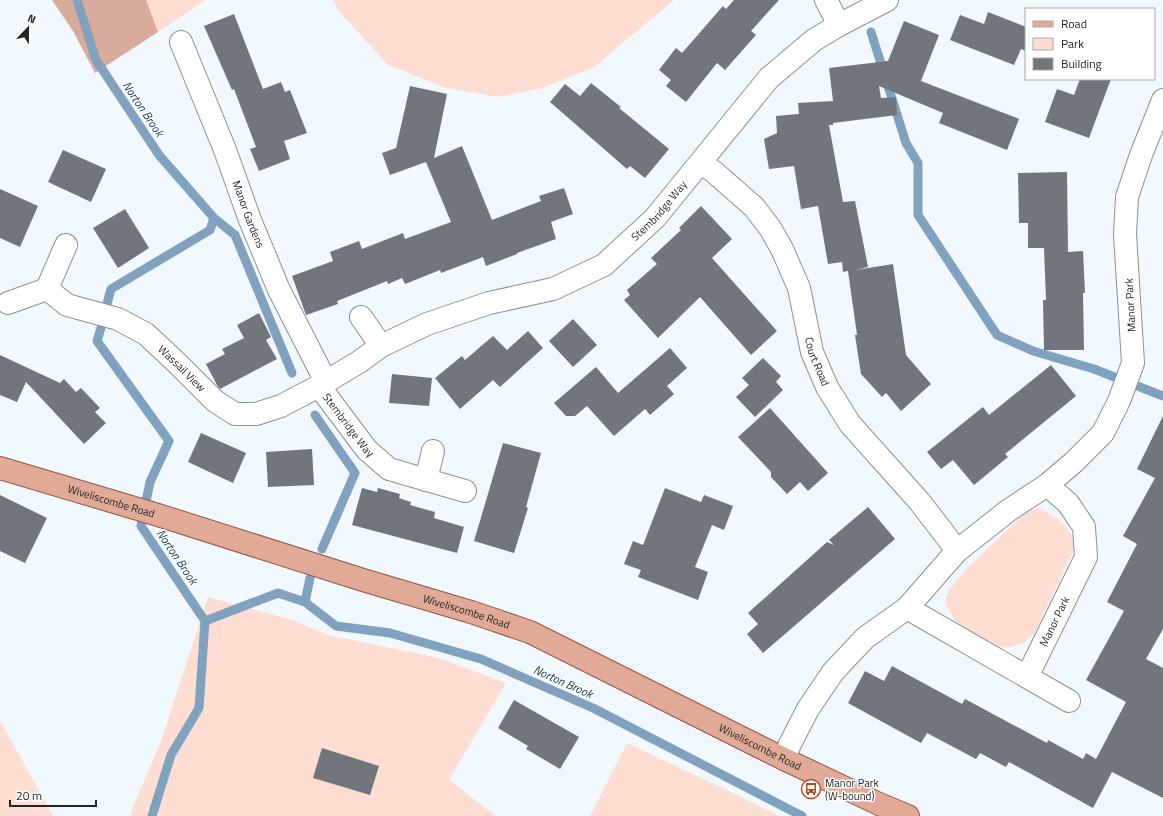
<svg xmlns="http://www.w3.org/2000/svg" width="1163" height="816" font-family="'Titillium Web',sans-serif">
  <style>
    .green { fill: #feddd2 }
    .forest { fill: #d8ab9c }
    .lines { fill: none; stroke-linecap: round; stroke-linejoin: round }
    .stream { stroke: #80a2bf; stroke-width: 9 }
    .building { fill: #70767b }
    .minor-casing { stroke: #8b9197; stroke-width: 24 }
    .major-casing { stroke: #925742; stroke-width: 24 }
    .minor { stroke: #fff; stroke-width: 22 }
    .major { stroke: #e1aa96; stroke-width: 22 }
    .labels { text-anchor: middle; stroke-width: 3; stroke-linejoin: round; paint-order: stroke }
    .street-label { font-size: 11px; fill: #232628; stroke: #fff }
    .poi-label { font-size: 11px; fill: #232628; stroke: #fff; text-anchor: start }
    .water-label { font-size: 12px; font-style: italic; fill: #0d3654; stroke: #fff }
  </style>
  <rect width="100%" height="100%" fill="#f1f8fe"/>
  <path class="green" d="M146 0H206L158 32Z
    M334 0H674L593 68 542 88 497 97 443 87 388 65 337 9Z
    M1038 508C1051 513 1066 523 1072 536 1074 540 1073 547 1073 552L1034 634 1023 643 1010 647 997 648 963 630 954 619 946 605V598L950 588 967 568 1025 513Z
    M208 597 292 620 328 635 439 658 506 683 449 780 496 816H131L132 809 160 744Z
    M0 720 53 816H0Z
    M627 743 729 791 779 816H590Z"/>
  <path class="forest" d="M52 0H146L158 32 95 73 73 31Z"/>
  <g class="lines">
    <path class="stream" d="M77 0 96 60 159 155 214 218 210 230 111 289 107 304
      M871 32 906 143 918 163V215L997 335 1033 351 1094 369 1163 396
      M214 218 235 235 292 373
      M101 328 97 341 169 441 150 482 141 526 205 621 278 593 305 602 336 626 390 633 481 659 593 708 802 816
      M315 415 355 473 322 549
      M305 602 310 578
      M152 816 171 755 199 708 205 621"/>
  </g>
  <path class="building" d="M734 0H779L751 31 756 35 725 70 717 63 686 102 666 86 671 80 659 70 676 48 682 53 723 6 726 9Z
    M988 12 1026 27V51L1021 49 1014 65 950 40 960 15 984 24Z
    M234 14 263 89 281 82 285 92 290 90 307 133 284 141 290 159 259 171 250 149 256 147 234 89 232 90 204 26Z
    M904 21 939 35 921 81 1019 119 1007 150 939 123 943 113 879 86 881 98 896 97 897 115 833 123V125H829L843 202 855 201 868 267 856 270 893 264 906 355 931 384 901 411 886 393 882 397 861 374 855 335H857L848 271 843 272 842 262 828 264 818 206 801 209 794 166 769 169 764 139 777 133 776 116 799 114 798 103 833 101 829 68 888 61Z
    M1080 79H1111L1089 138 1045 122 1057 89 1074 95Z
    M591 83 621 107 619 108 669 149 645 178 630 166 627 169 550 102 565 84 580 96Z
    M410 86 447 94 434 158 462 146 492 220 541 201 539 196 564 188 573 214 551 222 556 239 517 253V254L486 266 483 257 441 273 440 270 405 284 402 278 388 284 387 281 337 301 338 304 306 315 292 276 333 261 330 252 359 241 362 249 403 233 405 239 451 222 426 162 390 175 382 153 396 148Z
    M63 150 106 169 91 202 48 182Z
    M1067 172 1068 252 1083 251 1085 293H1083L1084 350H1044L1043 300H1046L1044 248H1028V223H1019L1018 173Z
    M0 189 38 206 20 247 0 238Z
    M701 206 732 239 712 258 777 331 751 355 700 297 658 338 624 300 630 295 627 290 657 264 651 258 681 230 679 228Z
    M125 209 149 248 118 268 93 228Z
    M259 313 271 337 266 340 277 359 220 389 217 385 206 364 225 354 222 349 244 338 237 325Z
    M573 319 597 345 573 367 549 341Z
    M528 331 543 348 500 387 493 380 460 409 435 378 462 356 465 360 493 336 507 350Z
    M670 348 687 368 667 386 674 394 650 415 645 409 614 436 587 406 575 416H566L554 403 596 367 618 393Z
    M0 355 60 383 64 379 76 392 81 388 100 408 95 412 106 423 84 444 26 382 17 402 0 395Z
    M763 358 781 376 776 382 783 390 755 417 736 397 749 385 742 378Z
    M1051 365 1076 396 1005 454 1008 457 974 485 953 460 941 469 927 452 983 407 989 415Z
    M392 374 432 378 429 406 389 403Z
    M770 408 828 473 808 491 800 482 787 494 771 477V472L738 437Z
    M1163 416V629L1146 659 1163 668V798L1112 772 1093 808 1009 762 1006 767 980 753 976 759 927 733 921 743 848 703 865 671 884 681 892 666 962 704 965 699 1047 743 1048 740 1083 759 1086 753 1096 759 1126 702 1086 680 1124 611 1107 602 1137 544 1123 536 1155 478 1137 469Z
    M201 433 246 453 233 483 188 462Z
    M503 443 541 453 526 507 528 508 514 553 474 541Z
    M312 449 314 485 268 487 266 452Z
    M362 488 377 492 378 488 400 494 399 498 411 502 410 505 435 512 434 518 464 527 457 553 352 525Z
    M665 488 701 502 704 495 733 506 724 530 712 525 695 567 708 572 698 600 638 577 641 570 624 564 633 541 643 545Z
    M0 495 47 518 25 563 0 551Z
    M868 507 895 539 763 653 747 634 758 624 748 613 827 542 834 545 829 540Z
    M514 700 579 737 560 769 526 749 528 746 498 728Z
    M322 748 379 766 370 795 313 778Z"/>
  <g class="lines">
    <defs>
      <g id="minor">
        <path d="M826 0 839 25"/>
        <path id="s1" d="M181 42 225 150 250 220 279 290 326 382"/>
        <path id="s2" d="M701 163 714 172 754 207 770 228 782 249 799 288 812 352 827 387 850 424 919 501 946 536 957 551"/>
        <path id="s3" d="M47 289 67 305 118 319 146 334 178 364 215 401 235 414H256L281 406 319 386 359 362 381 346 427 324 489 303 553 289 604 265 655 218 769 78 814 40 839 25 887 0"/>
        <path d="M8 303 47 289 66 245"/>
        <path d="M361 317 381 346"/>
        <path id="s4" d="M319 386 367 450 389 469 465 491"/>
        <path d="M426 480 433 451"/>
        <path d="M907 608 1069 701"/>
        <path id="s5" d="M1027 677 1086 557 1084 527 1068 503 1047 485"/>
        <path d="M784 759 790 744 808 709 833 672 865 638 907 608 957 551 1009 510 1047 485 1074 462 1103 433 1119 401 1133 363 1125 234 1127 197 1141 155 1163 100"/>
      </g>
      <g id="major">
        <path id="s6" d="M0 468 158 515 363 580 471 612 530 632 784 759 879 804 908 816"/>
      </g>
    </defs>
    <use href="#minor" class="minor-casing"/>
    <use href="#major" class="major-casing"/>
    <use href="#minor" class="minor"/>
    <use href="#major" class="major"/>
  </g>
  <defs>
    <symbol id="bus-ring" viewBox="-11 -11 22 22"><circle r="9.5" fill="#fff" stroke="#b54e27" stroke-width="1.5"/><path d="M-5-6H5V4H4V6H2V4H-2V6H-4V4H-5ZM-3.5-4V0h7V-4ZM-3.5 1.2v1.5H-2V1.2ZM2 1.2v1.5H3.5V1.2Z" fill="#b54e27"/></symbol>
  </defs>
  <g fill-rule="evenodd">
    <use href="#bus-ring" x="800" y="778" width="22" height="22"/>
  </g>
  <g class="labels">
    <g class="street-label">
      <text dy="4" stroke="none"><textPath href="#s3" startOffset="710">Stembridge Way</textPath></text>
      <text dy="4" stroke="none"><textPath href="#s1" startOffset="185">Manor Gardens</textPath></text>
      <text transform="translate(1130 305) rotate(-93)" y="4">Manor Park</text>
      <text dy="4" stroke="none"><textPath href="#s2" startOffset="238">Court Road</textPath></text>
      <text dy="4" stroke="none"><textPath href="#s3" startOffset="160">Wassail View</textPath></text>
      <text dy="4" stroke="none"><textPath href="#s4" startOffset="49">Stembridge Way</textPath></text>
      <text dy="4" stroke="none"><textPath href="#s6" startOffset="116">Wiveliscombe Road</textPath></text>
      <text dy="4" stroke="none"><textPath href="#s6" startOffset="488">Wiveliscombe Road</textPath></text>
      <text dy="4" stroke="none"><textPath href="#s5" startOffset="62">Manor Park</textPath></text>
      <text dy="4" stroke="none"><textPath href="#s6" startOffset="812">Wiveliscombe Road</textPath></text>
    </g>
    <g class="poi-label">
      <text x="825" y="787">Manor Park<tspan x="825" dy="13">(W-bound)</tspan></text>
    </g>
    <g class="water-label">
      <text transform="translate(143 109) rotate(56)" y="4">Norton Brook</text>
      <text transform="translate(177 557) rotate(56)" y="4">Norton Brook</text>
      <text transform="translate(563 682) rotate(24)" y="4">Norton Brook</text>
    </g>
  </g>
  <rect x="1025" y="8" width="130" height="72" fill="#ffffff" stroke="#a7a8a9"/>
  <rect x="1033" y="21" width="20" height="6" fill="#e1aa96" stroke="#a7a8a9"/>
  <text x="1061" y="28" font-size="12" fill="#232628">Road</text>
  <rect x="1033" y="38" width="20" height="12" fill="#feddd2" stroke="#a7a8a9"/>
  <text x="1061" y="48" font-size="12" fill="#232628">Park</text>
  <rect x="1033" y="58" width="20" height="12" fill="#70767b" stroke="#a7a8a9"/>
  <text x="1061" y="68" font-size="12" fill="#232628">Building</text>
  <g transform="translate(28 28) rotate(22)" stroke="#ffffff" stroke-width="3" paint-order="stroke">
  <path d="M0-3L7 15L0 10L-7 15Z" fill="#232628"/>
  <text y="-6" font-size="11" font-weight="bold" text-anchor="middle" fill="#232628">N</text>
  </g>
  <path d="M10 800v6h86v-6" fill="none" stroke="#232628" stroke-width="2"/>
  <text x="16" y="800" font-size="12" fill="#232628" stroke="#ffffff" stroke-width="3" paint-order="stroke">20 m</text>
</svg>
